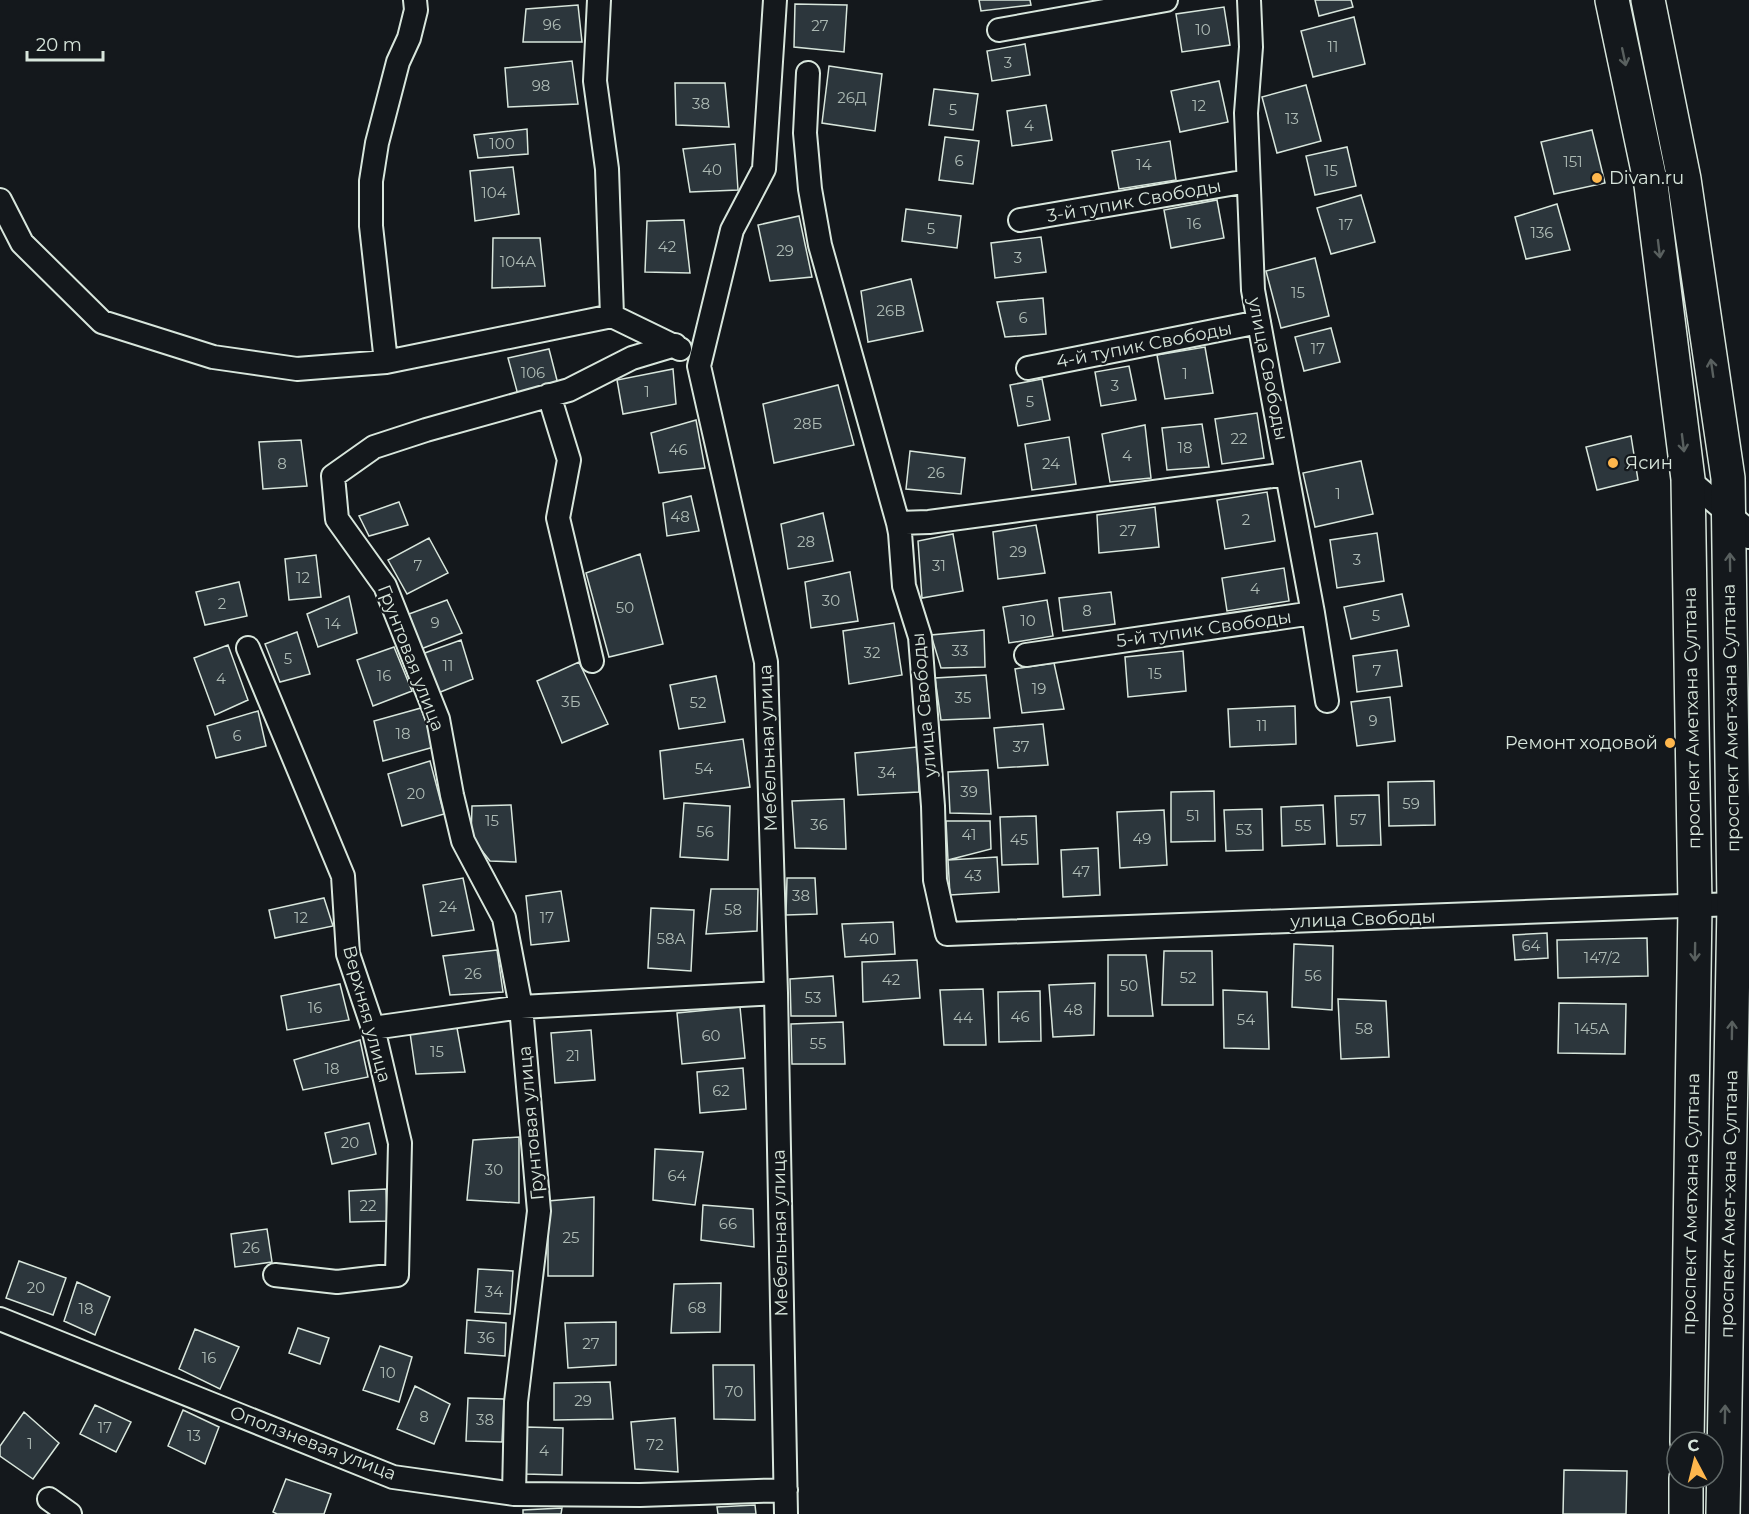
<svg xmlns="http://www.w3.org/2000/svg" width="1749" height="1514" font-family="Montserrat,sans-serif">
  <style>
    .building { fill: #2c363c; stroke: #d8e6dc; stroke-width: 1.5 }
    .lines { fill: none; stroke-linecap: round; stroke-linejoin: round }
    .street-casing { stroke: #d8e6dc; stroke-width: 26 }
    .primary-casing { stroke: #d8e6dc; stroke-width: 36 }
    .street { stroke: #14181c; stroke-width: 22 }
    .primary { stroke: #14181c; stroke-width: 33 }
    .oneway { stroke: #59605f }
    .poi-dot { fill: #ffb74d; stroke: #14181c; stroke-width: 2 }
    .labels { text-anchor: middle; stroke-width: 4.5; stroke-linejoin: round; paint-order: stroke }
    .number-label { font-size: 15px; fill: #adbab4 }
    .poi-label { font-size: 18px; fill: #d8e6dc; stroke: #14181c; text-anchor: start }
    .street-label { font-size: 18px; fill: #d8e6dc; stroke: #14181c }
  </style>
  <rect width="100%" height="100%" fill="#14181c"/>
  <path class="building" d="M979 0H1030L1031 5 981 11Z
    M1315 0H1351L1353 7 1319 16Z
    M795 4 847 5 844 52 794 47Z
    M578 5 582 42H523L526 9Z
    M1224 7 1230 45 1182 52 1176 14Z
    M1354 17 1365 64 1313 77 1301 31Z
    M1025 44 1030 75 992 81 987 51Z
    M572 61 578 104 508 107 505 68Z
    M829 66 882 74 875 131 822 123Z
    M1219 81 1228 122 1180 132 1171 91Z
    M675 83H725L729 127 676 125Z
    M1306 85 1321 141 1277 153 1262 97Z
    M934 89 978 94 973 130 929 125Z
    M1046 105 1052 140 1012 146 1007 111Z
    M527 129 528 154 478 158 474 135Z
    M1592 130 1605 183 1554 194 1541 142Z
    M945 137 979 141 973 184 939 180Z
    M1170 141 1176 180 1119 189 1112 151Z
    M735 144 738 190 690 192 683 149Z
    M1347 147 1356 186 1315 195 1306 156Z
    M513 167 519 214 475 221 470 171Z
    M1361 195 1375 242 1331 254 1317 208Z
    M1217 200 1224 238 1171 248 1164 210Z
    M1557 204 1570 250 1526 259 1515 217Z
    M906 209 961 216 957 248 902 241Z
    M799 216 812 277 770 281 758 225Z
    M684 220 690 273 645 272 647 221Z
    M1041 237 1046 272 995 278 991 243Z
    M493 238H540L545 286 492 288Z
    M1315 258 1329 316 1281 328 1266 271Z
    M911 279 923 331 868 342 861 291Z
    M1043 298 1046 334 1005 337 997 302Z
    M1331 328 1340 362 1304 371 1295 337Z
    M1205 347 1213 393 1165 399 1157 355Z
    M549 349 559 388 518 395 508 358Z
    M1129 366 1136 400 1101 406 1095 372Z
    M673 369 676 404 623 414 617 380Z
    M1042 379 1050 420 1018 426 1010 385Z
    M838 385 854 445 774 463 763 404Z
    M1257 413 1264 458 1222 464 1215 419Z
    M696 420 705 468 659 473 651 433Z
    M1202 424 1209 467 1167 470 1162 428Z
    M1145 425 1151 478 1110 482 1102 434Z
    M1631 436 1638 480 1597 490 1586 447Z
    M1069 437 1076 484 1032 490 1025 444Z
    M301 440 307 486 263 489 259 442Z
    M910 451 965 458 961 494 906 489Z
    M1361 461 1373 514 1315 527 1303 473Z
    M1267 492 1275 541 1225 549 1217 500Z
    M691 496 699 531 667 536 663 503Z
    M399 502 408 525 369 536 359 516Z
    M1155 507 1159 547 1099 553 1097 515Z
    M823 513 833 561 788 569 781 524Z
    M1036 525 1045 573 998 579 993 532Z
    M1377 533 1384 581 1337 588 1330 540Z
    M953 534 963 591 922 598 918 541Z
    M429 538 448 573 407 594 388 560Z
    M640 554 663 644 609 657 586 573Z
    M316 555 321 597 289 600 285 559Z
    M1284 568 1289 601 1227 611 1222 578Z
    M850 572 858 621 811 628 805 582Z
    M239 582 247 616 205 625 196 592Z
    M1111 592 1115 624 1063 631 1059 598Z
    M1402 594 1409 626 1351 639 1344 607Z
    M349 596 357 633 318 647 307 614Z
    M447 600 462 633 421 649 409 614Z
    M1047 600 1053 636 1009 643 1003 607Z
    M894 623 902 675 849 684 843 631Z
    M984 630 985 667 941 668 931 635Z
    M297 632 310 674 280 682 265 644Z
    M461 640 473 679 438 693 422 654Z
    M228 645 248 700 215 715 194 658Z
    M394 647 412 691 373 706 357 660Z
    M1397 650 1402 686 1357 692 1353 656Z
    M1183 651 1186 691 1128 697 1125 657Z
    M579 662 608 724 562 743 537 681Z
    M1054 663 1064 709 1022 713 1015 669Z
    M986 675 990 718 941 720 935 678Z
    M716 676 725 722 679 729 670 685Z
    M1390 697 1395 741 1357 746 1351 702Z
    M1295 706 1296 744 1230 747 1228 709Z
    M421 708 434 747 383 761 374 721Z
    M258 711 266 746 216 758 207 726Z
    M1043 724 1048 765 998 768 994 728Z
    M743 739 750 787 664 799 660 751Z
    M917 747 919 792 858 795 855 753Z
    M430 761 444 814 402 826 388 774Z
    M988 770 991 814 950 813 948 772Z
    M1434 781 1435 825 1389 826 1388 782Z
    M1214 791 1215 841 1171 842V792Z
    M1379 795 1381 845 1337 846 1335 796Z
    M844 799 846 849 795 848 792 801Z
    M684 803 730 806 728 860 680 857Z
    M511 805 516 862 490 861 471 837 472 806Z
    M1323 805 1325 844 1282 846 1281 807Z
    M1262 809 1263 850 1226 851 1224 810Z
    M1164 810 1167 865 1120 868 1117 812Z
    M1036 816 1038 864 1002 865 1000 817Z
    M946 821H990L991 849 948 860Z
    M1098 848 1100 895 1063 897 1061 850Z
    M997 857 999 892 950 895 948 860Z
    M463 878 474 930 432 936 423 885Z
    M787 878H815L817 914 786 915Z
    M711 889H758L757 931 706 934Z
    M561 891 569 941 531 945 526 896Z
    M324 898 333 926 275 938 269 910Z
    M651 908 694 910 691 971 648 968Z
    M893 922 895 954 845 957 842 924Z
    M1547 933 1548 958 1515 960 1513 935Z
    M1647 938 1648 976 1558 978 1557 940Z
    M1294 944 1333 946 1332 1010 1292 1007Z
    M497 950 503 992 450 995 443 956Z
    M1164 951H1212L1213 1005H1162Z
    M1108 955H1146L1153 1016H1108Z
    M917 960 920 998 863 1002 862 962Z
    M833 976 836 1016H791L790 979Z
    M1095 983 1094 1035 1053 1037 1049 985Z
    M340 984 349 1020 287 1030 281 996Z
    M983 989 986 1045H944L940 990Z
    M1223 990 1267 992 1269 1049 1224 1048Z
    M1040 991 1041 1041 999 1042 998 992Z
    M1338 999 1386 1001 1389 1057 1341 1059Z
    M1559 1003 1626 1004 1625 1054 1558 1053Z
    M740 1007 745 1058 682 1064 677 1013Z
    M843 1022 845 1064H792L791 1024Z
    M457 1028 465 1072 416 1074 410 1033Z
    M591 1030 595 1080 555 1083 551 1033Z
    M360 1040 368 1077 303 1090 294 1060Z
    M743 1068 746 1109 700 1113 697 1072Z
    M369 1123 376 1154 332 1164 325 1133Z
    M519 1137V1203L467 1200 473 1140Z
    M655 1149 703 1152 695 1205 653 1200Z
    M386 1189 387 1221 350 1222 349 1191Z
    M594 1197 593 1276H548V1201Z
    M703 1205 753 1209 754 1247 701 1240Z
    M267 1229 272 1262 235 1267 231 1234Z
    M19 1261 66 1278 53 1315 6 1298Z
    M478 1269 513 1271 510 1314 475 1312Z
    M77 1282 110 1297 95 1335 64 1321Z
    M721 1283 720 1332 671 1333 674 1284Z
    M467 1320 506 1323 505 1356 465 1353Z
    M616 1322V1365L568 1368 565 1323Z
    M298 1328 329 1338 320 1364 289 1353Z
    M195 1329 239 1347 220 1389 179 1369Z
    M380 1346 412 1357 399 1402 363 1390Z
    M713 1365H754L755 1420 714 1419Z
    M610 1382 613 1419 554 1420V1383Z
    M415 1386 450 1404 434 1444 397 1429Z
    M468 1398 504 1399 502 1442 466 1441Z
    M95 1405 131 1422 116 1452 80 1434Z
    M183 1410 219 1427 205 1464 168 1446Z
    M24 1412 59 1443 33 1479 0 1456V1446Z
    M675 1418 678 1472 635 1469 631 1422Z
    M526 1427 563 1428 562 1475 525 1474Z
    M1564 1470 1627 1471 1626 1514H1563Z
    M286 1479 331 1494 324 1514H277L273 1512Z
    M755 1505 756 1514H718L717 1507Z
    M562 1508 561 1514H523V1510Z"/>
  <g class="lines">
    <defs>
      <path id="street" d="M599 0 595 81 607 169 612 316 680 349
        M775 0 764 169 732 230 699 366 766 662 776 993 786 1514
        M1249 0 1251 47 1246 113 1253 290 1287 474 929 522 898 523 900 533 904 586 920 637 933 806 935 880 947 934 1734 904
        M999 30 1166 0
        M808 73 805 133 810 189 820 245 898 523
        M0 200 22 243 102 322 213 357 297 369 386 362 612 316
        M1020 220 1248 181
        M386 362 371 226V181L377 143 398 62 409 38 416 10 415 0
        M1028 368 1259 322
        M549 395 569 460 558 518 592 661
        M1688 479 1744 527 1749 537
        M1313 613 1327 701
        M248 648 343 876 348 954 373 1028 400 1143 397 1275 337 1282 275 1275
        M1026 655 1313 613 1287 474
        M373 1028 521 1007 776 993
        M0 1319 393 1477 514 1494 640 1495 786 1490
        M514 1494 516 1402 539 1211 521 1007 504 918 463 841 452 795 438 719 385 586 337 519 333 476 374 447 426 430 569 390 632 358 675 345
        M49 1499 70 1514"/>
      <path id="primary" d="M1612 0 1651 185 1688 479 1695 906 1687 1442
        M1648 0 1684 179 1728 478 1734 904 1723 1514
        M1686 1514V1478"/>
    </defs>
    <use href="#street" class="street-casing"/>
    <use href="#primary" class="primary-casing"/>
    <use href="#street" class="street"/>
    <use href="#primary" class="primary"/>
  </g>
  <defs><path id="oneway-shaft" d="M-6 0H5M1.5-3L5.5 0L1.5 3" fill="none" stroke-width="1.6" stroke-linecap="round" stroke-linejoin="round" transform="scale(1.5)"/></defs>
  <g class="oneway">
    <use href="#oneway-shaft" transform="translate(1624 57) rotate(78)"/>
    <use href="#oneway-shaft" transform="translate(1659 249) rotate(83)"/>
    <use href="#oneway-shaft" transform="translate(1712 368) rotate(-98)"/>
    <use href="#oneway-shaft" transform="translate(1683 443) rotate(83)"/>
    <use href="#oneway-shaft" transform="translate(1730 562) rotate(-91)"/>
    <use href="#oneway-shaft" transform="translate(1695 952) rotate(91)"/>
    <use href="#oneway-shaft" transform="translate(1732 1030) rotate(-89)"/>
    <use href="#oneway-shaft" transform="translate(1725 1414) rotate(-89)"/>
  </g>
  <g class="poi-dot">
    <circle cx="1597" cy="178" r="6"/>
    <circle cx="1613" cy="463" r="6"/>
    <circle cx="1670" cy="743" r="6"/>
  </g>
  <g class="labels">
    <g class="number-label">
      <text x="552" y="30">96</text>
      <text x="820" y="31">27</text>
      <text x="1203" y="35">10</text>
      <text x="1333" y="52">11</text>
      <text x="1008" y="68">3</text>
      <text x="541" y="91">98</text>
      <text x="852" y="103">26Д</text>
      <text x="701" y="109">38</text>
      <text x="1199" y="111">12</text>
      <text x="953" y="115">5</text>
      <text x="1292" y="124">13</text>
      <text x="1029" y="131">4</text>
      <text x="502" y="149">100</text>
      <text x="959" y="166">6</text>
      <text x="1573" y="167">151</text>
      <text x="1144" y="170">14</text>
      <text x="712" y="175">40</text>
      <text x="1331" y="176">15</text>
      <text x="494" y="198">104</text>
      <text x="1194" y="229">16</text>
      <text x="1346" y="230">17</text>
      <text x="931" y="234">5</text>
      <text x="1542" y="238">136</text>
      <text x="667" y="252">42</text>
      <text x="785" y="256">29</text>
      <text x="1018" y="263">3</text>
      <text x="518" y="267">104А</text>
      <text x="1298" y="298">15</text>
      <text x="891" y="316">26В</text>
      <text x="1023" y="323">6</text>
      <text x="1318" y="354">17</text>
      <text x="533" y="378">106</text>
      <text x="1185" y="379">1</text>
      <text x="1115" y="391">3</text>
      <text x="647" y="397">1</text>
      <text x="1030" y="407">5</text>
      <text x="808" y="429">28Б</text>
      <text x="1239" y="444">22</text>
      <text x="1185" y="453">18</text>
      <text x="678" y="455">46</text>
      <text x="1127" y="461">4</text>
      <text x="282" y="469">8</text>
      <text x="1051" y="469">24</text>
      <text x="936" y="478">26</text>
      <text x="1338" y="499">1</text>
      <text x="680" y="522">48</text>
      <text x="1246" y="525">2</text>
      <text x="1128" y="536">27</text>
      <text x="806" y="547">28</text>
      <text x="1018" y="557">29</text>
      <text x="1357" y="565">3</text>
      <text x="418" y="571">7</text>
      <text x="939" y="571">31</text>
      <text x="303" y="583">12</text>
      <text x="1255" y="594">4</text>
      <text x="831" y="606">30</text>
      <text x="222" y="609">2</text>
      <text x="625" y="613">50</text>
      <text x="1087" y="616">8</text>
      <text x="1376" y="621">5</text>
      <text x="1028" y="626">10</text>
      <text x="435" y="628">9</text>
      <text x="333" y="629">14</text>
      <text x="960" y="656">33</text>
      <text x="872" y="658">32</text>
      <text x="288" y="664">5</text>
      <text x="448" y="671">11</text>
      <text x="1377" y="676">7</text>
      <text x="1155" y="679">15</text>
      <text x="384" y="681">16</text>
      <text x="221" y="684">4</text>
      <text x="1039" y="694">19</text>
      <text x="963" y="703">35</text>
      <text x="571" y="707">3Б</text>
      <text x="698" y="708">52</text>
      <text x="1373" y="726">9</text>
      <text x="1262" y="731">11</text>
      <text x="403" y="739">18</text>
      <text x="237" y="741">6</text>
      <text x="1021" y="752">37</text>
      <text x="704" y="774">54</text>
      <text x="887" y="778">34</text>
      <text x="969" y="797">39</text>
      <text x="416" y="799">20</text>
      <text x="1411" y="809">59</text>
      <text x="1193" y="821">51</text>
      <text x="1358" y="825">57</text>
      <text x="492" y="826">15</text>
      <text x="819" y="830">36</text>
      <text x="1303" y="831">55</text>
      <text x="1244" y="835">53</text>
      <text x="705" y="837">56</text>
      <text x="969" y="840">41</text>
      <text x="1142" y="844">49</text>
      <text x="1019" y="845">45</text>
      <text x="1081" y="877">47</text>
      <text x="973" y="881">43</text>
      <text x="801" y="901">38</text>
      <text x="448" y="912">24</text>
      <text x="733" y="915">58</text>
      <text x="301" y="923">12</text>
      <text x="547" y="923">17</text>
      <text x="671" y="944">58А</text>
      <text x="869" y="944">40</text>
      <text x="1531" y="951">64</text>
      <text x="1602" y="963">147/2</text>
      <text x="473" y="979">26</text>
      <text x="1313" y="981">56</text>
      <text x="1188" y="983">52</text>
      <text x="891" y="985">42</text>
      <text x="1129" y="991">50</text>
      <text x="813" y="1003">53</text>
      <text x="315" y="1013">16</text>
      <text x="1073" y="1015">48</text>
      <text x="1020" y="1022">46</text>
      <text x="963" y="1023">44</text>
      <text x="1246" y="1025">54</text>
      <text x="1364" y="1034">58</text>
      <text x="1592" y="1034">145А</text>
      <text x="711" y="1041">60</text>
      <text x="818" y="1049">55</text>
      <text x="437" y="1057">15</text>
      <text x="573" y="1061">21</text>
      <text x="332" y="1074">18</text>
      <text x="721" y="1096">62</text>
      <text x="350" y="1148">20</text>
      <text x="494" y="1175">30</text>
      <text x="677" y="1181">64</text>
      <text x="368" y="1211">22</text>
      <text x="728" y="1229">66</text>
      <text x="571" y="1243">25</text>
      <text x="251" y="1253">26</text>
      <text x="36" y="1293">20</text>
      <text x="494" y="1297">34</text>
      <text x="697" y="1313">68</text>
      <text x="86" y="1314">18</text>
      <text x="486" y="1343">36</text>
      <text x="591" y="1349">27</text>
      <text x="209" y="1363">16</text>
      <text x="388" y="1378">10</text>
      <text x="734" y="1397">70</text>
      <text x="583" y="1406">29</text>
      <text x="424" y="1422">8</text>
      <text x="485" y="1425">38</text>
      <text x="105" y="1433">17</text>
      <text x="194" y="1441">13</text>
      <text x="30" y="1449">1</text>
      <text x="655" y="1450">72</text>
      <text x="544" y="1456">4</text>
    </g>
    <g class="poi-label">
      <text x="1609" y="184">Divan.ru</text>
      <text x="1625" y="469">Ясин</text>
      <text x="1658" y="749" text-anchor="end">Ремонт ходовой</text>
    </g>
    <g class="street-label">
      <text transform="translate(1134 201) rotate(-10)" y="6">3-й тупик Свободы</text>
      <text transform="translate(1144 345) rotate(-11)" y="6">4-й тупик Свободы</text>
      <text transform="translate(1268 369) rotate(79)" y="6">улица Свободы</text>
      <text transform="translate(1204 629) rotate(-8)" y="6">5-й тупик Свободы</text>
      <text transform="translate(411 658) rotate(69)" y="6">Грунтовая улица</text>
      <text transform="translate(924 705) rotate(-95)" y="6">улица Свободы</text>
      <text transform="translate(1692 718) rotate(-91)" y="6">проспект Аметхана Султана</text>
      <text transform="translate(1731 718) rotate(-91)" y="6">проспект Амет-хана Султана</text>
      <text transform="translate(768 748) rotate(-92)" y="6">Мебельная улица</text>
      <text transform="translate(1363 919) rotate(-2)" y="6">улица Свободы</text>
      <text transform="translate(367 1014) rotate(75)" y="6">Верхняя улица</text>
      <text transform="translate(531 1123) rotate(-95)" y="6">Грунтовая улица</text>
      <text transform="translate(1691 1204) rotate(-89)" y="6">проспект Аметхана Султана</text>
      <text transform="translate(1729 1204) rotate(-89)" y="6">проспект Амет-хана Султана</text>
      <text transform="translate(780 1233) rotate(-91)" y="6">Мебельная улица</text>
      <text transform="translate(313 1443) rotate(21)" y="6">Оползневая улица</text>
    </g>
  </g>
  <g transform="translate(1695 1460) rotate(353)"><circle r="28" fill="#14181c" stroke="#626a69" stroke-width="1.5"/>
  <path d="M0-4.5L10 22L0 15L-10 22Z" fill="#ffb74d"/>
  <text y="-9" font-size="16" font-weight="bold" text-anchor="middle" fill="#d8e6dc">С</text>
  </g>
  <path d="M27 51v9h76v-9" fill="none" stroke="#d8e6dc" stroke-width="3"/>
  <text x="36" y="51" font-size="18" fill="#d8e6dc" stroke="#14181c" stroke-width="4.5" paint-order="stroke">20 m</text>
</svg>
